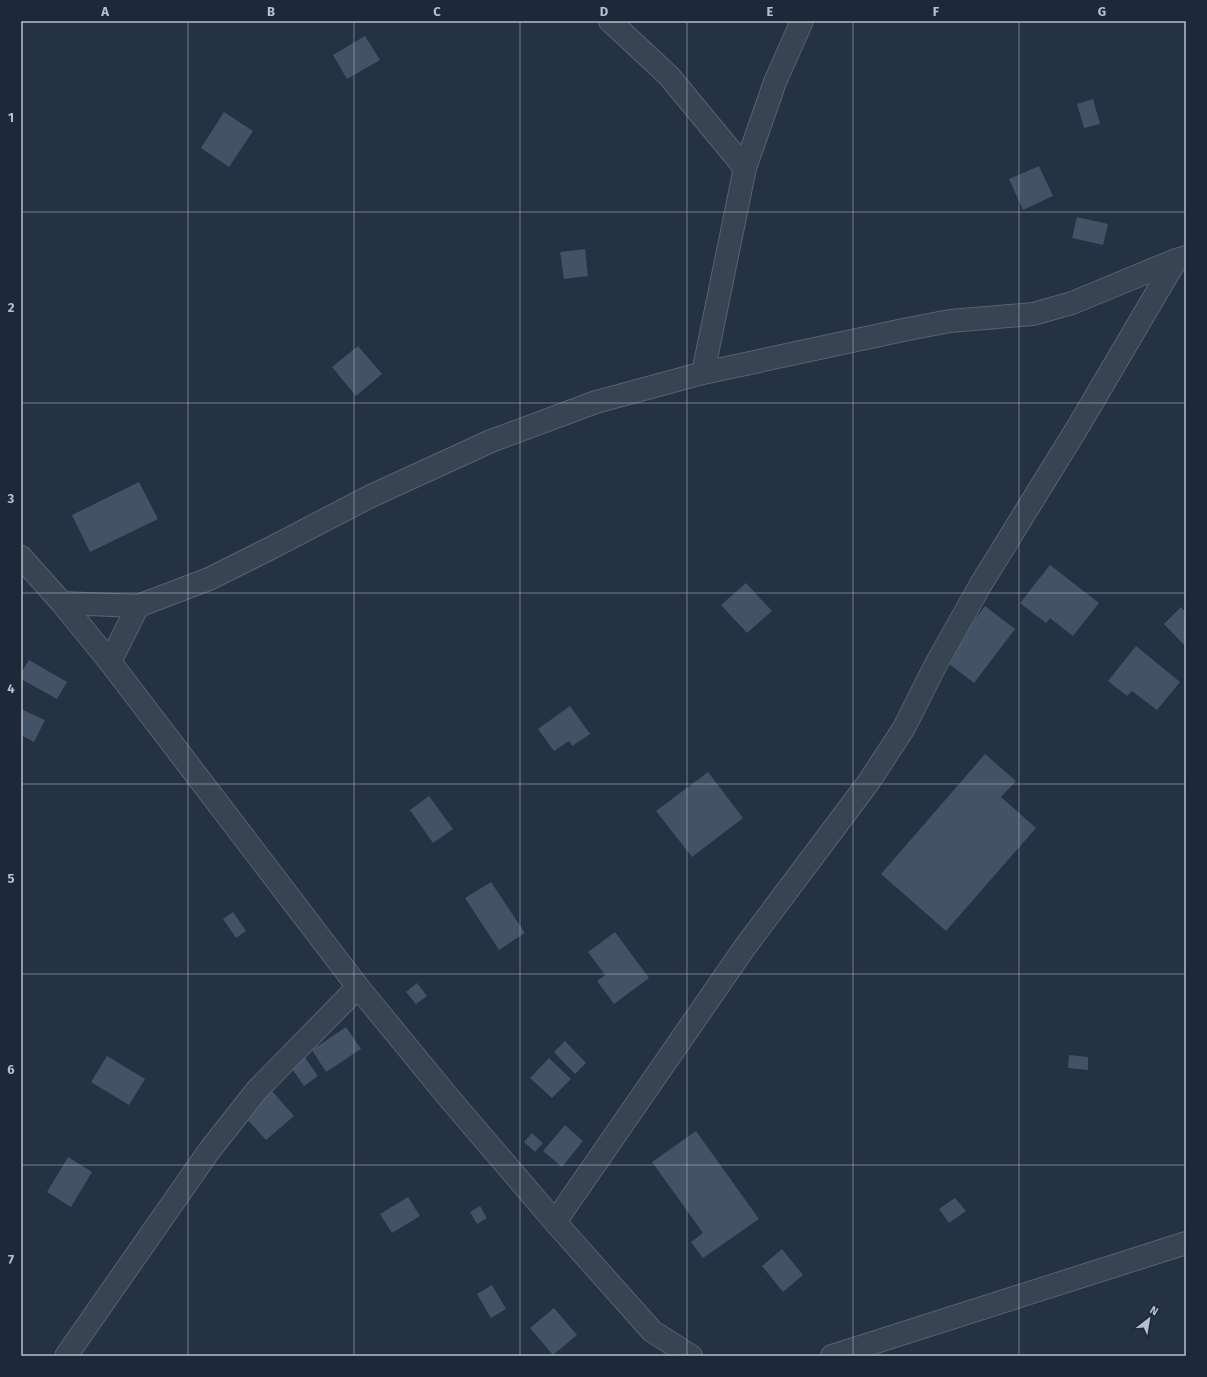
<svg xmlns="http://www.w3.org/2000/svg" width="1207" height="1377" font-family="'Fira Sans',sans-serif">
  <style>
    .building { fill: #435266 }
    .lines { fill: none; stroke-linecap: round; stroke-linejoin: round }
    .minor-casing { stroke: #576270; stroke-width: 24 }
    .minor { stroke: #394453; stroke-width: 22 }
    .grid { fill: none; stroke: #b6bfcd; stroke-width: 1; stroke-opacity: 0.55 }
    .neatline { fill: none; stroke: #b6bfcd; stroke-width: 1.5 }
    .grid-label { font-size: 13px; text-anchor: middle; font-weight: bold; fill: #b6bfcd }
  </style>
  <rect width="100%" height="100%" fill="#243243"/>
  <path class="building" d="M365 36 380 60 347 79 333 55Z
    M1093 99 1100 124 1084 128 1077 104Z
    M224 112 253 131 229 167 201 148Z
    M1039 166 1053 196 1023 210 1009 179Z
    M1077 217 1108 224 1103 245 1072 238Z
    M585 249 588 276 564 279 560 252Z
    M358 346 382 374 356 396 332 367Z
    M139 482 158 519 90 552 72 515Z
    M1050 565 1099 603 1073 636 1050 618 1046 623 1020 603Z
    M746 583 772 611 747 633 721 605Z
    M985 606 1015 629 974 683 944 660Z
    M1181 607 1186 613V647L1164 624Z
    M1136 646 1180 682 1157 710 1132 691 1127 696 1108 681Z
    M29 660 67 682 57 699 21 679V673Z
    M570 706 590 734 572 746 569 741 554 751 538 729Z
    M21 709 45 720 34 742 21 735Z
    M985 754 1016 781 1001 797 1036 828 946 931 881 874Z
    M708 772 743 818 692 857 656 811Z
    M429 796 453 829 433 843 410 810Z
    M491 882 525 933 499 950 465 898Z
    M233 912 246 931 236 938 223 919Z
    M615 932 649 978 614 1004 597 981 605 975 588 952Z
    M417 983 427 996 416 1004 406 992Z
    M346 1027 361 1049 326 1072 312 1050Z
    M565 1041 586 1063 575 1074 554 1052Z
    M1069 1055 1088 1057V1070L1068 1068Z
    M107 1056 145 1079 129 1105 91 1082Z
    M304 1056 318 1076 304 1086 290 1066Z
    M549 1058 571 1079 552 1098 530 1078Z
    M272 1091 294 1116 266 1140 244 1116Z
    M565 1125 583 1141 562 1167 543 1151Z
    M696 1131 759 1219 703 1258 691 1242 703 1233 652 1162Z
    M532 1133 543 1143 535 1152 524 1142Z
    M68 1157 92 1172 71 1207 47 1192Z
    M408 1197 420 1216 392 1233 380 1214Z
    M955 1198 966 1211 949 1223 939 1209Z
    M480 1206 487 1218 477 1224 470 1212Z
    M782 1249 803 1275 783 1292 762 1266Z
    M492 1285 506 1309 491 1318 477 1294Z
    M554 1308 577 1335 553 1355 530 1328Z"/>
  <g class="lines">
    <defs>
      <path id="minor" d="M610 21 669 76 745 168
        M703 373 745 168 775 82 802 21
        M21 557 62 603 110 662 358 987 449 1098 555 1222 652 1331 691 1356
        M62 603 138 606 209 579 271 548 371 496 491 441 596 402 703 373 908 329 950 321 1033 314 1072 303 1176 260 1186 257
        M110 662 138 606
        M555 1222 745 947 868 783 904 728 935 666 981 584 1079 425 1176 260
        M66 1356 209 1151 257 1090 358 987
        M832 1356 1186 1243"/>
    </defs>
    <use href="#minor" class="minor-casing"/>
    <use href="#minor" class="minor"/>
  </g>
  <path class="grid" d="M188 21V1356M354 21V1356M520 21V1356M687 21V1356M853 21V1356M1019 21V1356M21 212H1186M21 403H1186M21 593H1186M21 784H1186M21 974H1186M21 1165H1186"/>
  <rect width="1207" height="1377" fill="none" stroke="#1d2938" stroke-width="44"/>
  <g transform="translate(1149 1319) rotate(31)" stroke="#1d2938" stroke-width="3" paint-order="stroke">
  <path d="M0-3L7 15L0 10L-7 15Z" fill="#b6bfcd"/>
  <text y="-6" font-size="11" font-weight="bold" text-anchor="middle" fill="#b6bfcd">N</text>
  </g>
  <rect x="22" y="22" width="1163" height="1333" class="neatline"/>
  <g class="grid-label">
    <text x="105" y="16">A</text>
    <text x="271" y="16">B</text>
    <text x="437" y="16">C</text>
    <text x="604" y="16">D</text>
    <text x="770" y="16">E</text>
    <text x="936" y="16">F</text>
    <text x="1102" y="16">G</text>
    <text x="11" y="122">1</text>
    <text x="11" y="312">2</text>
    <text x="11" y="503">3</text>
    <text x="11" y="693">4</text>
    <text x="11" y="883">5</text>
    <text x="11" y="1074">6</text>
    <text x="11" y="1264">7</text>
  </g>
</svg>
